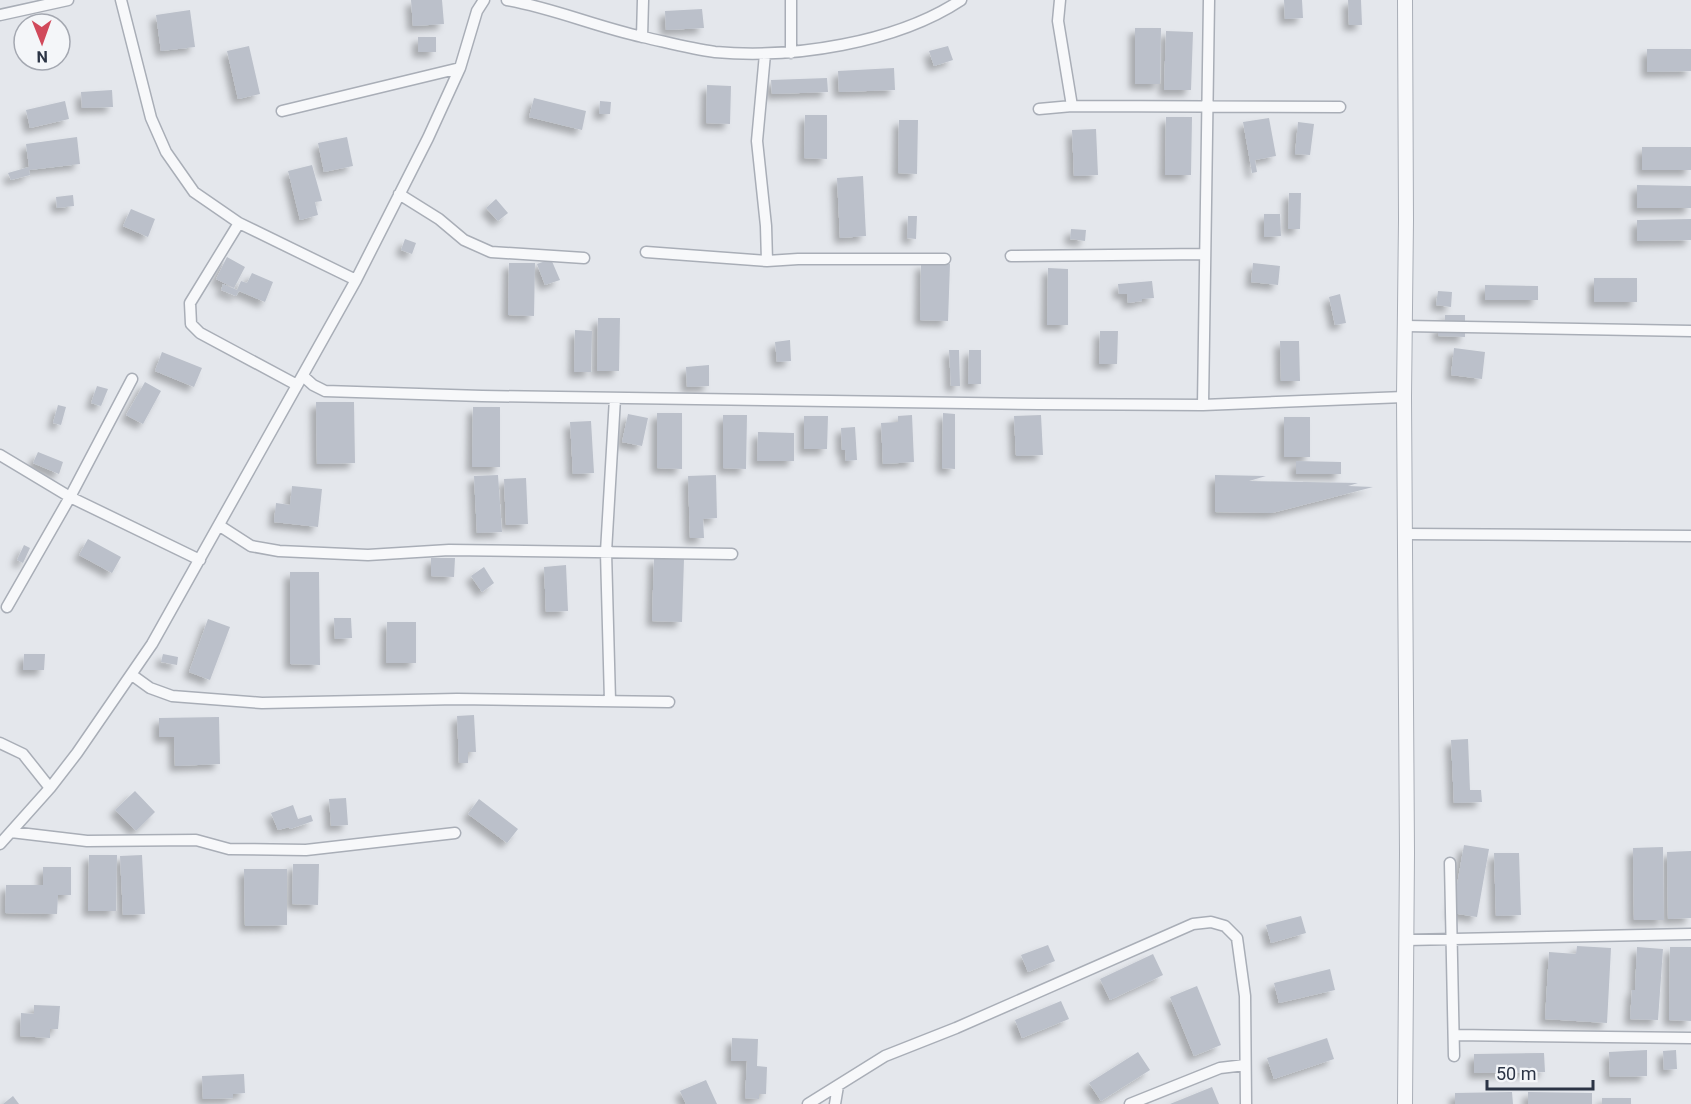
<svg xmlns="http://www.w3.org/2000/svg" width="1691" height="1104" font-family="Roboto,sans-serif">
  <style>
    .building { fill: #bbc0ca; filter: url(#shadow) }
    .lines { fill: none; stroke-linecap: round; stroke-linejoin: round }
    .minor-casing { stroke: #a9aeb7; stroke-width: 13 }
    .tertiary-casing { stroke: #a9aeb7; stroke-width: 16 }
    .minor { stroke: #f7f8fa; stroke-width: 10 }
    .tertiary { stroke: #f7f8fa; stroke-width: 14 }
  </style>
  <defs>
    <filter id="shadow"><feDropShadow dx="-5.5" dy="5.5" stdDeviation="3" flood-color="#0004"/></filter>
  </defs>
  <rect width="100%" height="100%" fill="#e4e7ec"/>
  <path class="building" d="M411 0H442L444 24 413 26Z
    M1284 0H1302L1303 18 1285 19Z
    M1348 0H1361L1362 25H1349Z
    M702 9 704 28 666 30 665 11Z
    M190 10 195 47 161 51 156 15Z
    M1135 28H1161L1160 84H1135Z
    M1166 31 1193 32 1191 90H1164Z
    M418 37H436V52H418Z
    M249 46 260 94 238 99 227 51Z
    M948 46 953 60 934 66 929 51Z
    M1647 49H1691V71L1647 72Z
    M894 68 895 90 839 92 838 71Z
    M827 78 828 92 772 94 771 80Z
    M707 85 731 86 730 124 706 123Z
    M112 90 113 107 82 108 81 92Z
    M534 98 586 111 582 130 529 117Z
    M65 101 69 119 30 128 26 110Z
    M600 101 611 102 610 114H599Z
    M805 115H827V159L804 158Z
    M1166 117H1192L1191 175H1165Z
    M1269 118 1276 156 1255 160 1257 172 1252 173 1243 122Z
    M899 120H918L917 174 898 173Z
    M1298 122 1314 124 1310 155 1295 154Z
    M1096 129 1098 175 1074 176 1072 130Z
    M77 137 80 164 29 170 30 175 11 180 8 173 29 167 26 144Z
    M347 137 353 166 324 172 318 143Z
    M1642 147H1691V170H1642Z
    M312 165 322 201 315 202 318 215 300 220 288 171Z
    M863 176 866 236 840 238 837 178Z
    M1637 185 1691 186V208H1637Z
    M1289 193H1301L1300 229H1288Z
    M73 195 74 206 57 208 56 197Z
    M496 199 508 213 498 221 486 208Z
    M131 209 155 219 148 237 123 226Z
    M1264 214H1280L1281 236 1264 237Z
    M908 216H917L916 239 907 238Z
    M1691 219V240L1637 241V220Z
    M1071 229 1086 230 1085 241 1070 239Z
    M405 239 416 243 412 254 401 250Z
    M227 257 245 267 234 288 216 279Z
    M551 259 560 280 545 285 537 264Z
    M509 263H535L534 316 508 315Z
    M1253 263 1280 266 1278 285 1251 282Z
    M921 264H950L948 321 920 320Z
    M1048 268 1068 269V325H1047Z
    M252 273 273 282 265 302 239 291 236 296 221 290 223 284 237 290 241 281 247 283Z
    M1594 278H1637V302H1594Z
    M1152 281 1154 298 1142 299V301L1128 303 1127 294H1119L1118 284Z
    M1485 285 1538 286V300H1485Z
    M1438 291 1452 292 1451 307 1436 305Z
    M1340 294 1346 323 1335 325 1329 297Z
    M1445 315H1465V337L1438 336V326H1445Z
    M598 318H620L619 371H597Z
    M575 330 592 331 591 372H574Z
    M1100 331H1118L1117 364H1099Z
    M790 340 791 361 777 362 775 342Z
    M1280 341H1299L1300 381H1281Z
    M1454 348 1485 352 1482 379 1451 375Z
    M949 350H959L960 386H951Z
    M969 350H981V384H968Z
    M162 352 202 368 194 387 155 371Z
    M709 365V386L687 387 686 367Z
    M145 382 161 391 143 424 126 415Z
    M97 386 108 389 101 406 91 403Z
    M316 402H354L355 463 317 464Z
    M58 405 66 407 61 425 53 423Z
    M473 407H500V467H472Z
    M657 413H682V469L657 468Z
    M943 413 955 414V469L942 468Z
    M628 414 648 418 642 446 622 442Z
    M723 415H747L746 469 723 468Z
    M912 415 914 462 883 464 881 423 898 422V416Z
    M1041 415 1043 455 1016 456 1014 416Z
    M804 416H828L827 449H804Z
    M1284 417H1310V457H1284Z
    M591 421 594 473 573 474 570 422Z
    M855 427 857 460 846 461 845 450H842L841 428Z
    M758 432 794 433V461H757Z
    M38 452 63 462 59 474 33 463Z
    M1296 461 1341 462V474H1296Z
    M498 475 502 532 477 533 474 476Z
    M716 475 717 518 703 519 704 538H690L688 476Z
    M1215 475 1266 476 1249 481 1358 483 1348 486 1373 487 1272 513 1215 512Z
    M526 478 528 524 506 525 504 479Z
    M292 486 322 489 318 527 274 522 276 503 290 505Z
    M88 539 121 557 112 573 79 555Z
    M24 545 30 548 23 563 17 560Z
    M431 558H455L454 577 431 576Z
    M654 558 684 559 682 622 652 621Z
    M566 565 568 611 546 612 544 567Z
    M484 567 494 583 482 592 471 576Z
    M290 572H319L320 665 290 664Z
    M334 618H351L352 638 335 639Z
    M208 619 230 627 210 680 189 672Z
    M387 622H416V663H386Z
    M24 654H45L44 670H23Z
    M163 654 178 657 177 665 161 662Z
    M474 715 476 752H468V763H459L457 716Z
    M219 717 220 764 175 766 174 737H159V718Z
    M1468 739 1470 790H1481L1482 802 1454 803 1451 740Z
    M135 791 155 812 136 831 115 810Z
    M346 798 348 825 331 826 329 799Z
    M479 799 518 829 507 843 468 814Z
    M293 805 298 819 311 815 313 821 290 829 289 827 278 830 271 813Z
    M1464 845 1489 849 1477 917 1452 913Z
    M1663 847 1664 920H1634L1633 848Z
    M1691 851V918L1668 919 1667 852Z
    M1494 853H1519L1521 915 1496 916Z
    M89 855H117L116 911H88Z
    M142 855 145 914 123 915 120 856Z
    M293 864H319L318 905 292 904Z
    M43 867H71V895H58L57 914 5 913 6 885H43Z
    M244 869H287V925L245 926Z
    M1301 916 1306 933 1271 943 1266 925Z
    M1048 945 1055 961 1028 972 1021 955Z
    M1577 946 1611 948 1607 1023 1545 1019 1549 952 1576 954Z
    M1637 947 1663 949 1658 1020 1630 1019 1632 990H1635Z
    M1670 947H1691V1021L1669 1020Z
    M1153 954 1163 975 1110 1000 1100 979Z
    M1330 969 1335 990 1279 1003 1274 983Z
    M1197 986 1221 1045 1194 1056 1170 997Z
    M1061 1001 1069 1019 1022 1038 1015 1020Z
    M34 1005 60 1006 58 1029H50V1038L20 1036 21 1013 34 1014Z
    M732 1038 758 1039 757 1066 767 1067 766 1094H759V1099L745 1098 747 1061H731Z
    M1327 1038 1334 1059 1274 1079 1267 1058Z
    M1647 1050V1076L1610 1077 1609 1052Z
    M1676 1050 1677 1069 1664 1070 1663 1051Z
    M1138 1052 1150 1070 1101 1101 1089 1083Z
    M1544 1053 1545 1072 1474 1073V1054Z
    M244 1074 245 1093 233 1094V1098L203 1099 202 1076Z
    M706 1080 717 1104H686L680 1091Z
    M1212 1087 1219 1104H1170Z
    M1512 1092 1513 1104H1455V1093Z
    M1528 1092 1592 1093V1104H1528Z
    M13 1096 19 1104H3Z
    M1602 1098H1631V1104H1602Z"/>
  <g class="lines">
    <defs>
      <path id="minor" d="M121 0 151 118 166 152 194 192 239 223 356 280
        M507 0C553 8 597 27 643 37 666 42 691 49 715 52 792 59 896 43 961 0
        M791 0V53
        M1060 0 1058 21 1072 106
        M0 15 68 0
        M642 37 643 0
        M1039 109 1072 106 1340 107
        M282 111 460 68
        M399 194 439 219 464 240 491 252 584 258
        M239 223 190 303 191 324 200 333 297 385
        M646 252 767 261 766 226 757 141 765 54
        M1011 256 1205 254
        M767 261 798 259H945
        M1405 326 1691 331
        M303 376 313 385 325 391 482 396 1039 404 1203 405 1404 397
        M1203 405 1209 0
        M0 455 70 497 200 560
        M220 526 251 546 279 551 368 555 449 550 732 554
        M1405 534 1691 536
        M7 607 70 497 132 379
        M132 675 150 688 172 696 262 703 457 699 669 702
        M610 701 606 552 615 398
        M0 743 23 754 50 788
        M11 832 87 841 196 840 229 849 306 850 455 833
        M0 844 50 788 77 753 152 644 356 280 428 138 460 68 477 11 484 0
        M1450 863 1454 1056
        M1406 940 1691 934
        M1455 1035 1691 1038
        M808 1104 885 1056 956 1028 1193 924 1211 922 1225 926 1237 938 1245 996 1246 1104
        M835 1104 838 1086
        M1130 1104 1220 1068 1245 1065"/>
      <path id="tertiary" d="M1405 1104 1407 853 1404 397 1406 220 1405 0"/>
    </defs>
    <use href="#minor" class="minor-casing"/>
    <use href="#tertiary" class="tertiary-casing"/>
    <use href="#minor" class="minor"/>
    <use href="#tertiary" class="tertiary"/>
  </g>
  <g transform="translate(42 42) rotate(179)"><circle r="28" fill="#f4f6f9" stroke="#a4a8b1" stroke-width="1.5"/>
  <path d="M0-4.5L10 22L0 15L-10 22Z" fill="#d1495b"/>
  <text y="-9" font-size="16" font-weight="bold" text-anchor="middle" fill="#2b3445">N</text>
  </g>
  <path d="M1487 1080v9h106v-9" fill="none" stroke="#2b3445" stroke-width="3"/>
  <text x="1496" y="1080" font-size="18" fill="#2b3445" stroke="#f4f6f9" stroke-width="4.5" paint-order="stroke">50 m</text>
</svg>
